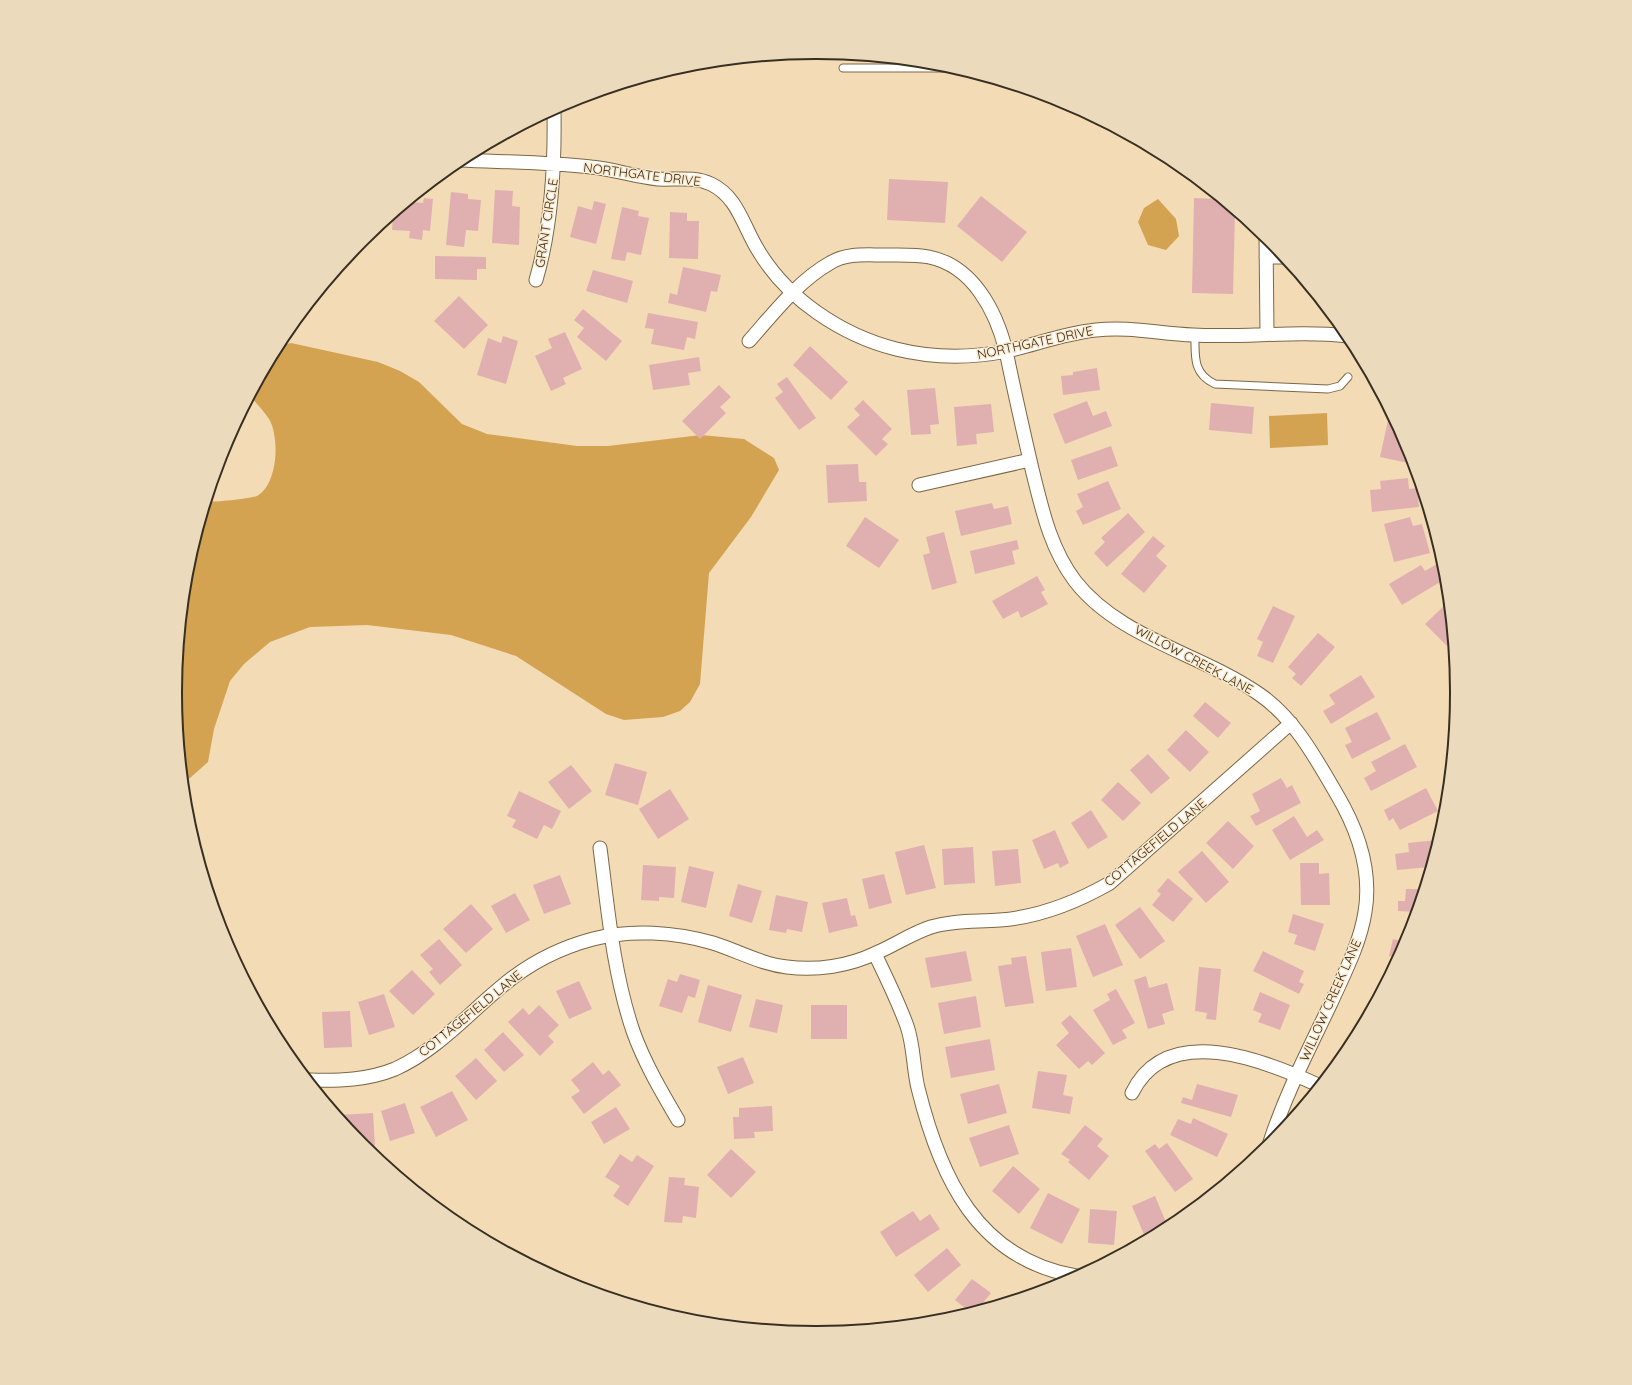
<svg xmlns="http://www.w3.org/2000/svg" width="1632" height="1385" font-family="Quicksand,sans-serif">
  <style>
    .green { fill: #d3a351 }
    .building { fill: #e0b0b0 }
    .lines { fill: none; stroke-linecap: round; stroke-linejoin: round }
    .lane-casing { stroke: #7c6745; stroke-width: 9 }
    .street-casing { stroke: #7c6745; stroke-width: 15 }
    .lane { stroke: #fff; stroke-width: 7 }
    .street { stroke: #fff; stroke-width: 13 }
    .labels { text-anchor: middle; stroke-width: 3; stroke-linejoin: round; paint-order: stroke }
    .street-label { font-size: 13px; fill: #382f21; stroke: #fce9cb }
    .rim { fill: none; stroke: #382f21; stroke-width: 2 }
  </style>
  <rect width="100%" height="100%" fill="#f3dbb6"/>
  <path class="green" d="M1158 199 1176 219 1179 236 1166 250 1148 245 1138 222 1144 208Z
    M291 343 378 362 400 371 419 382 462 424 487 434 577 446H608L701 435 744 439 774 458 779 470 751 517 709 573 700 684 690 702 680 711 663 717 624 720 606 714 516 656 451 635 367 625 310 627 270 642 244 664 230 681 214 729 208 762 190 778 184 780 176 692 188 567 208 502C216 502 250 499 257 496 278 485 280 437 269 419 264 411 257 404 251 397L278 346Z
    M1327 413 1328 445 1270 448 1269 416Z"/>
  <path class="building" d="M889 179 948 182 945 223 887 220Z
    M495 190 513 191 512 206 520 207 519 245 492 243Z
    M451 192 468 194V199L481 200 478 231 466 230 464 247 446 245Z
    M981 196 1027 232 1002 262 957 226Z
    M424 198 433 199 430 231 423 230 422 240 409 238 410 231 392 230 393 215 412 199V202L423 203Z
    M1194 198 1219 199 1235 212 1233 294 1192 293Z
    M594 201 606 204 596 244 570 237 578 206 592 210Z
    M622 207 639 211 638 216 649 218 641 255 627 252 625 261 611 259Z
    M670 212 687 213V221H699L698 259 669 258Z
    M435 256 486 257V269H477V280L435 279Z
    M683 267 721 275 717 292 711 291 706 312 668 303 670 293 677 295Z
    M593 270 633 281 627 303 586 291Z
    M459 296 488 325 464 349 434 321Z
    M583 309 622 341 606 361 577 337 584 328 574 320Z
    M648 313 698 322 695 339 687 337 684 350 651 344 654 329 645 328Z
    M565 332 582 369 563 378 566 384 551 391 535 356 552 348 548 339Z
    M503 336 518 341 506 384 477 375 488 338 501 343Z
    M810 346 848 382 831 400 793 365Z
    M699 357 701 371 688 373 690 385 653 390 649 365Z
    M1097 368 1100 390 1063 395 1061 376 1073 375V372Z
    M787 377 816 418 799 430 775 398 783 392 777 384Z
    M719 385 731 397 720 407 726 413 700 439 682 421Z
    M935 388 939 424 930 425 931 434 911 435 907 390Z
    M863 400 892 429 882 439 888 444 876 456 847 427 860 415 854 409Z
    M1087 401 1093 416 1106 411 1112 426 1065 444 1053 414Z
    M1211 403 1254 407 1252 434 1209 430Z
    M991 404 994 432 976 434 977 444 957 446 954 407Z
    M1388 420 1394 422 1408 448 1413 464 1380 457Z
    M1111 446 1118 466 1078 480 1071 460Z
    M858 464 859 482H866L867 501 828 503 826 465Z
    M1408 478 1409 489 1417 488 1419 507 1372 512 1370 490 1381 489 1380 481Z
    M1108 481 1121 509 1083 525 1076 511 1083 507 1077 494Z
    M992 503 994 509 1008 506 1012 524 961 536 955 511Z
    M1128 513 1145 532 1107 567 1094 553 1105 542 1101 538Z
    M865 517 899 540 879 568 846 546Z
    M1410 517 1413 526 1422 524 1430 553 1394 562 1384 524Z
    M944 532 957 583 932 590 923 555 930 553 926 537Z
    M1153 536 1165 546 1156 556 1167 566 1144 593 1121 574Z
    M1017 540 1019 549 1012 551 1015 564 975 574 970 551Z
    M1437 564 1445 579 1402 605 1389 584 1421 565 1425 571Z
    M1037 576 1045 590 1041 592 1048 604 1021 618 1018 611 1003 619 992 601Z
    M1448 602 1451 642 1447 646 1425 624Z
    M1273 606 1295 616 1273 663 1257 656 1263 642 1257 639Z
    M1318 633 1335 647 1301 686 1292 678 1296 674 1288 667Z
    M1361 675 1375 697 1331 724 1323 711 1335 704 1329 695Z
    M1205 702 1231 723 1218 738 1193 716Z
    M1377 712 1391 739 1352 759 1345 745 1352 742 1345 728Z
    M1186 730 1209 752 1190 772 1167 750Z
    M1405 744 1417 767 1371 791 1364 778 1376 771 1371 762Z
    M1148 754 1170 778 1151 794 1130 770Z
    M615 763 647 772 638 805 605 795Z
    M571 765 592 791 569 809 548 782Z
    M1281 778 1287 788 1292 785 1301 803 1256 826 1250 816 1260 811 1252 794Z
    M1118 782 1141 803 1123 821 1101 800Z
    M1426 788 1438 811 1400 830 1393 818 1389 821 1384 810Z
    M670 789 689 819 658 839 639 809Z
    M519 791 561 811 552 829 544 825 537 839 512 827 516 820 507 816Z
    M1091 810 1108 837 1088 849 1071 823Z
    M1294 816 1307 837 1317 830 1324 840 1290 860 1272 830Z
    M1228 821 1254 846 1233 869 1206 843Z
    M1055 830 1069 863 1060 868 1058 863 1044 869 1032 840Z
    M1437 840 1429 867 1397 870 1395 854 1409 852 1408 843Z
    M924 845 936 888 906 895 895 852Z
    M973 847 975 883 944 885 942 849Z
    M1018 849 1021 883 995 886 992 851Z
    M1202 851 1229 882 1206 903 1178 872Z
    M1300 863H1319V874L1329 873 1330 905H1301Z
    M643 865 676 867 674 898 659 897V901L641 900Z
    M689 866 714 872 706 908 681 902Z
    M884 874 892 903 869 909 862 879Z
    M560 875 571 904 544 914 533 885Z
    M1168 878 1193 899 1173 922 1152 905 1161 894 1157 891Z
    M738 884 762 891 752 923 729 916Z
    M1406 889H1422L1415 912 1398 911V901H1405Z
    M515 893 530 920 506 933 491 906Z
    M776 895 808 902 802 932 787 929 786 933 769 930Z
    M847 898 851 916 855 915 858 926 829 933 822 903Z
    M471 904 493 929 466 953 443 929Z
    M1140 907 1165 941 1140 959 1115 925Z
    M1293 914 1324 924 1315 951 1294 944 1297 935 1288 932Z
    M1105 924 1123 965 1093 977 1076 936Z
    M439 939 462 965 440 985 429 972 433 969 420 955Z
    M1393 939 1405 942 1397 958 1389 956Z
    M1071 948 1077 987 1046 991 1041 952Z
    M966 951 972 981 931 988 925 958Z
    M1263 951 1304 971 1299 982 1304 984 1299 994 1253 971Z
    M1026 956 1034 1003 1005 1007 998 966 1012 964 1011 958Z
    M1199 967 1221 969 1216 1020 1206 1019 1207 1013 1195 1011Z
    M1387 967 1391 969 1381 987H1380Z
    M412 970 435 994 413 1015 389 991Z
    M680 974 700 980 695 998 688 996 682 1013 659 1006 668 979 677 982Z
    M1146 976 1149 988 1167 983 1174 1010 1162 1014 1165 1024 1148 1029 1134 980Z
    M579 981 592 1009 569 1019 556 991Z
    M708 985 742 995 731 1032 698 1022Z
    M1116 989 1135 1023 1122 1030 1127 1038 1113 1045 1093 1010 1110 1000 1107 994Z
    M1260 992 1290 1005 1280 1030 1258 1022 1262 1014 1253 1010Z
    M384 994 395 1027 369 1035 358 1002Z
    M976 996 981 1027 944 1034 938 1003Z
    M756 999 783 1005 777 1033 749 1027Z
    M1369 1002 1372 1004 1357 1032 1356 1031Z
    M539 1005 559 1025 548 1036 554 1042 540 1056 508 1022 523 1008 529 1015Z
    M811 1005H847V1039H811Z
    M350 1011 352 1047 324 1048 322 1012Z
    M1070 1015 1105 1053 1092 1065 1088 1061 1079 1069 1056 1045 1069 1033 1061 1023Z
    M503 1032 524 1055 504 1072 484 1050Z
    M990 1039 995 1070 951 1078 945 1047Z
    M743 1057 754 1083 728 1094 717 1067Z
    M476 1058 497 1081 476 1100 455 1076Z
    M593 1062 603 1075 609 1070 621 1085 584 1114 571 1097 580 1091 571 1080Z
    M1038 1071 1067 1075 1063 1095 1073 1097 1070 1114 1032 1108Z
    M999 1084 1007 1113 968 1124 960 1094Z
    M1197 1084 1238 1095 1231 1117 1181 1103 1183 1097 1192 1100Z
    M452 1091 468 1120 436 1137 420 1107Z
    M405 1103 415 1133 390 1141 381 1111Z
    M772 1106 773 1131 754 1132 755 1138 734 1139 733 1117H739V1108Z
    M616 1107 630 1129 604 1144 591 1122Z
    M373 1113 375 1147H366L338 1115Z
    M1193 1118 1228 1134 1217 1157 1170 1135 1178 1119 1191 1124Z
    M1009 1125 1019 1154 980 1167 969 1138Z
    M1085 1125 1103 1139 1097 1146 1109 1156 1089 1180 1068 1162 1070 1160 1061 1154Z
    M1167 1143 1193 1179 1175 1192 1145 1151 1155 1144 1159 1149Z
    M731 1149 756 1172 731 1198 707 1175Z
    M620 1154 632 1162 637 1155 654 1166 628 1206 613 1196 620 1186 605 1177Z
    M1013 1166 1040 1189 1019 1214 992 1191Z
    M669 1177 685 1178 684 1185 699 1187 696 1218 683 1216 682 1223 664 1222Z
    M1048 1193 1080 1209 1062 1244 1030 1228Z
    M1155 1196 1168 1227 1145 1237 1132 1206Z
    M1090 1209 1117 1211 1114 1245 1088 1243Z
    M913 1211 920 1221 930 1214 940 1229 896 1257 880 1232Z
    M947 1248 961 1265 928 1292 914 1275Z
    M972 1279 991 1293 978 1309 970 1312 955 1300Z"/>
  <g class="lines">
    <defs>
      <path id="lane" d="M843 68H954
        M1195 335C1195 357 1193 374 1215 384L1328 389 1340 386 1348 377"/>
      <path id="street" d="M460 160C504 162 548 162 591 167 614 169 635 177 658 179 676 180 694 176 711 184 738 197 743 226 758 250 787 299 841 335 896 349 932 358 971 358 1007 351 1037 344 1066 333 1096 330 1129 326 1161 334 1193 335 1245 338 1296 330 1348 336
        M1266 237 1267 333
        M1266 257H1283
        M536 280C552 225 555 167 554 110
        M749 341C773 314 798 281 830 263 846 253 865 255 883 255 898 255 914 254 929 257 973 266 996 311 1006 351 1014 390 1023 430 1032 469 1042 509 1050 548 1075 581 1119 638 1202 654 1259 694 1294 718 1315 757 1336 793 1357 828 1372 870 1365 912 1360 944 1344 974 1331 1003 1309 1049 1285 1095 1269 1145
        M919 485 1030 460
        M600 848C608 909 613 972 633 1031 644 1062 661 1091 678 1120
        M875 954C886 977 898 1001 907 1026 914 1046 913 1067 918 1088 940 1177 977 1259 1076 1276
        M310 1080C339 1081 368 1080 395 1069 437 1050 467 1015 501 987 528 964 559 948 593 939 631 929 675 932 713 943 738 951 761 964 787 967 817 971 849 966 876 953 895 945 912 933 931 927 954 920 977 922 1000 920 1040 917 1075 903 1110 883L1291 723
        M1132 1093C1167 1021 1264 1060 1318 1085"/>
    </defs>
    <use href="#lane" class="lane-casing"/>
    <use href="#street" class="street-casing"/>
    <use href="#lane" class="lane"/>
    <use href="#street" class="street"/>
  </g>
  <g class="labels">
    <g class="street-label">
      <text transform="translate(642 174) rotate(7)" y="5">NORTHGATE DRIVE</text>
      <text transform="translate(546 223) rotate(-81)" y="5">GRANT CIRCLE</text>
      <text transform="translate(1035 342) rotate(-12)" y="5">NORTHGATE DRIVE</text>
      <text transform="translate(1194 659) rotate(28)" y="5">WILLOW CREEK LANE</text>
      <text transform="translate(1155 842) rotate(-40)" y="5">COTTAGEFIELD LANE</text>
      <text transform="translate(1330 1000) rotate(-66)" y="5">WILLOW CREEK LANE</text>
      <text transform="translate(470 1013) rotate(-39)" y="5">COTTAGEFIELD LANE</text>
    </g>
  </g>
  <path d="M0 0H1632V1385H0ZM815 59H817A633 633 0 0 1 1450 692V693A633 633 0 0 1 817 1326H815A633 633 0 0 1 182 693V692A633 633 0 0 1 815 59Z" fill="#ecdabd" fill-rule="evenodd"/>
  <path class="rim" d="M815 59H817A633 633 0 0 1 1450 692V693A633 633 0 0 1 817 1326H815A633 633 0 0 1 182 693V692A633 633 0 0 1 815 59Z"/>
</svg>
